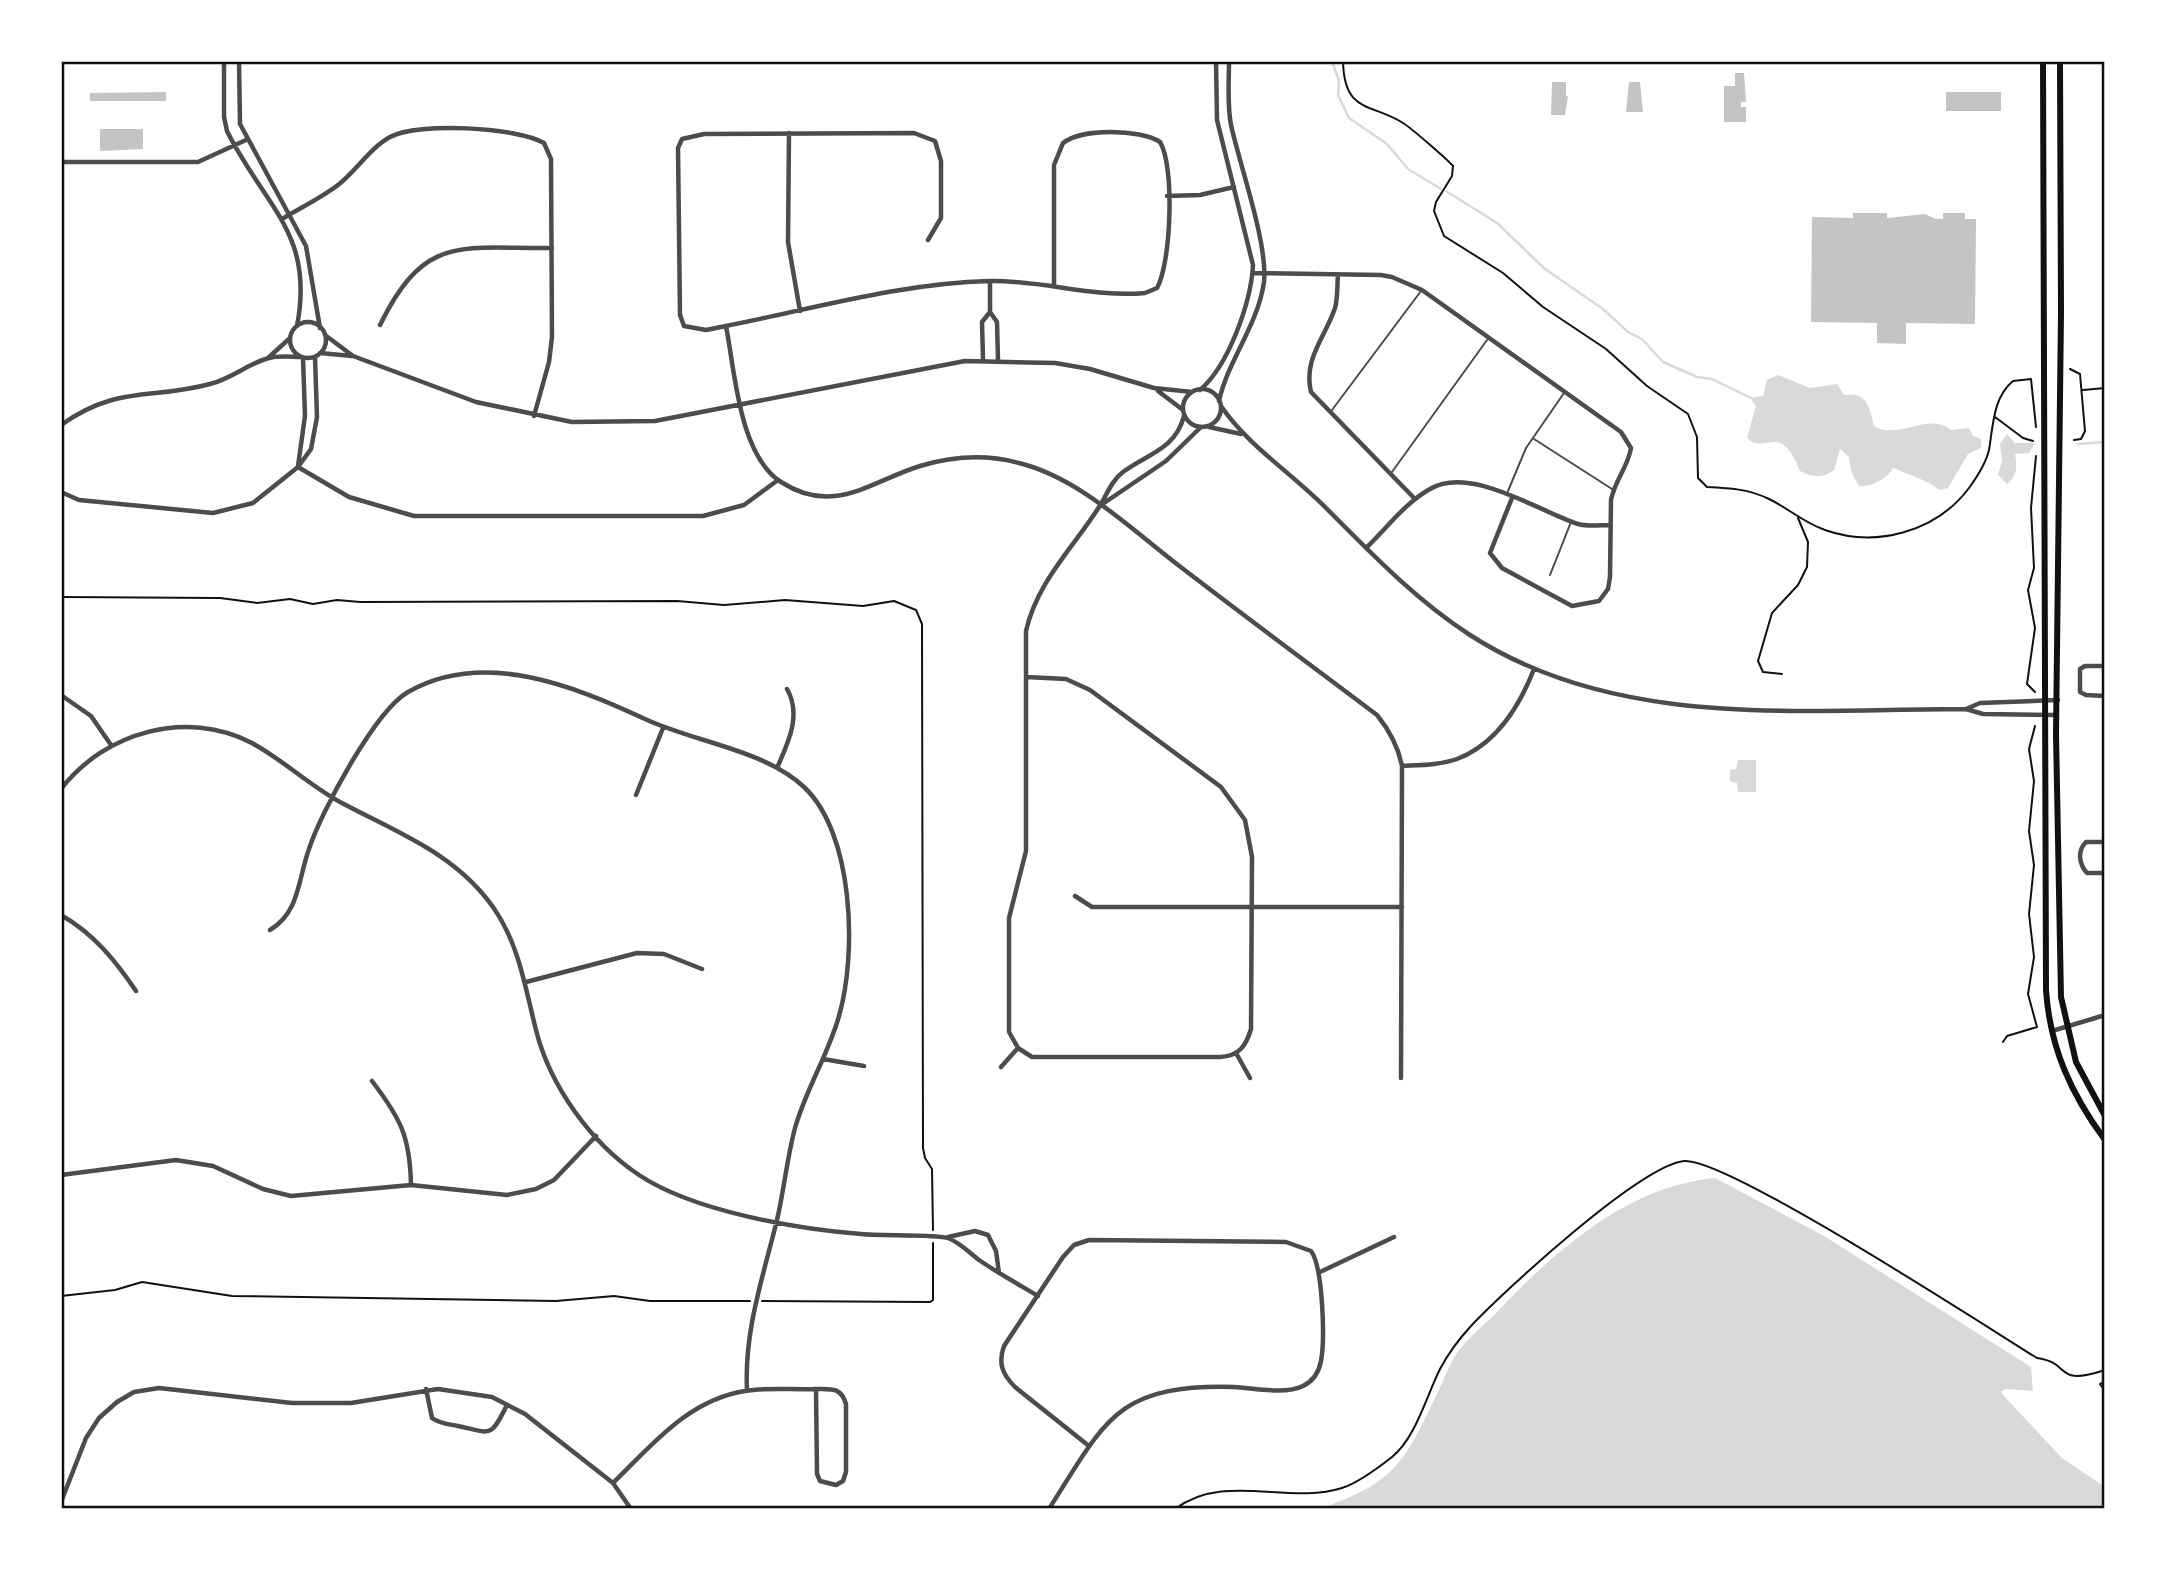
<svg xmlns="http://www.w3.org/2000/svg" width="2166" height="1570" font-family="'Source Sans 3',sans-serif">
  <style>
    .water { fill: #d9d9d9 }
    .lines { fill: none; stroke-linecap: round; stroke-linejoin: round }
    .stream { stroke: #d9d9d9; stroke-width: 2.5 }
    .building { fill: #c4c4c4 }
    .path { stroke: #111; stroke-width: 2 }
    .service { stroke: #4c4c4c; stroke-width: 2 }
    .minor { stroke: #4c4c4c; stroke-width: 4.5 }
    .secondary { stroke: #111; stroke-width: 6 }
    .neatline { fill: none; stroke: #111; stroke-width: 2.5 }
  </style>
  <rect width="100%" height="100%" fill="#fff"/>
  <path class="water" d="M1778 375 1810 388 1837 384 1844 395C1867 391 1870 408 1874 426 1899 441 1927 411 1951 430L1969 428 1973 436 1981 439V448L1968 454 1948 488 1939 490C1934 483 1903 472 1893 468 1887 479 1872 487 1859 486L1851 471 1849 457 1840 449 1834 470C1822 479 1812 477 1800 471 1780 420 1767 456 1747 438L1756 406 1752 401 1754 397 1763 396 1767 380Z
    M2007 434 2015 443H2035L2029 453 2015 454C2017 465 2018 476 2007 484L1998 475 2002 461 2000 444Z
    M1738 760H1756V792H1738L1737 783 1730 781V770L1736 769Z
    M1715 1178 1824 1236 2031 1367 2033 1391 2006 1389 2001 1391 2003 1395 2062 1458 2105 1487V1509H1319C1394 1483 1403 1465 1436 1396 1443 1383 1448 1366 1457 1353 1467 1339 1482 1327 1494 1315 1553 1253 1626 1186 1715 1178Z"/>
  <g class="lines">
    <path class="stream" d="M1332 61 1339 81 1338 95 1349 118 1387 144 1408 169 1441 189
      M1446 191 1497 223 1545 269 1603 309 1628 332 1642 339 1663 362 1697 377 1712 379 1753 399
      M2078 444 2105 442"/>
  </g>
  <path class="building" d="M1735 73H1744L1746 102H1741V107H1746V122H1724V86H1735Z
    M1552 82H1566V96H1568L1565 115H1551Z
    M1629 82H1640L1643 112H1626Z
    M166 92V101H90V93Z
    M1946 92H2001V111H1946Z
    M100 129H143V149L100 151Z
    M1853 213H1887V218L1925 214 1936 219H1943V213H1965V219H1976L1975 324 1906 323V344L1877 343V323L1811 322 1812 217 1853 218Z"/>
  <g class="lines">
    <path class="path" d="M1343 61C1344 114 1372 103 1403 123 1410 127 1448 160 1453 166L1452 176 1436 202 1434 211 1444 236 1503 273 1543 307 1606 349 1647 386 1688 414 1697 437 1698 478 1707 487C1729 488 1749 489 1769 499 1788 508 1804 523 1825 530 1876 548 1936 532 1969 488 1977 477 1986 463 1989 450 1993 427 1993 397 2013 381L2031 379 2036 427
      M2070 369 2080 374 2085 431 2081 439 2074 440
      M2083 390 2105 388
      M1995 417 2023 438 2033 441
      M61 597 220 598 257 603 290 599 313 604 337 600 360 602 677 601 724 605 785 600 863 606 894 601 916 610 922 624 923 1148 925 1158 932 1169 933 1230
      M1782 674 1763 672 1758 661 1772 613 1798 585 1807 567 1808 542 1798 518
      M2035 692 2027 684 2035 628 2028 590 2034 568 2031 508 2036 456
      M2003 1042 2007 1036 2037 1027 2028 994 2034 957 2029 914 2034 865 2029 831 2034 781 2029 749 2035 726
      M61 1296 115 1290 142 1282 232 1296 556 1301 614 1296 650 1301H750
      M762 1301 930 1302 933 1300V1243
      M2105 1381 2100 1384 2105 1391
      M1175 1509C1224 1472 1288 1505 1342 1488 1358 1483 1378 1468 1392 1457 1416 1437 1426 1397 1440 1369 1448 1354 1459 1339 1471 1326 1506 1289 1640 1166 1684 1161 1726 1157 1985 1326 2037 1358 2073 1363 2053 1387 2105 1370"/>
    <path class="service" d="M1332 410 1421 291
      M1534 439 1612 489
      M1392 472 1487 340
      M1508 491 1526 448 1564 393
      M1550 575 1571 522"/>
    <path class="minor" d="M224 61V117L227 131C264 206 315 233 297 326
      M239 61 240 124 306 246 320 328
      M789 133 788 242 800 311
      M61 162H198L246 140
      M1167 196 1200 195 1234 187
      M282 219C300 208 321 198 338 185 356 171 370 148 390 137 419 122 516 127 544 143L551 159 552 337 549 362 534 416
      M928 240 941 218V161L935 141 914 133 704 134 682 139 678 148 680 315 684 326 706 330 726 326C735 372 739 455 781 482 834 516 869 482 920 466 953 456 986 454 1019 463 1080 478 1133 531 1182 568 1247 618 1312 666 1377 715 1390 731 1398 746 1402 766L1401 1078
      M1253 273 1381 275 1392 277 1422 290 1621 432 1631 448C1628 467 1615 480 1611 500L1610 577 1608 589 1599 601 1572 606 1502 568 1490 553 1512 498
      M1338 275C1337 285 1338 298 1335 308 1325 338 1303 359 1311 392L1415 499
      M990 281V312L997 322 998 360
      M290 340a18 18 0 1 1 36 0a18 18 0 1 1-36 0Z
      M380 325C425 233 461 249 552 248
      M726 326C812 309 901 283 990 281 1041 280 1095 298 1145 293L1157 288C1171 264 1175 166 1160 142 1140 129 1082 128 1063 143L1054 165V284
      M325 335 353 356 476 402 572 422 655 421 965 361 1055 363 1090 369 1154 388 1192 392
      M320 353 352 356
      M268 358 290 338
      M983 360 982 322 990 312
      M1183 408a19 19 0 1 1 38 0a19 19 0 1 1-38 0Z
      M1200 390C1229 365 1251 302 1253 265L1217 120 1216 61
      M1158 391 1183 410
      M1219 401C1228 360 1258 325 1264 282 1268 244 1240 166 1231 125 1227 105 1229 82 1229 61
      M1221 406C1248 446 1293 474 1327 509 1372 554 1416 600 1470 635 1617 730 1799 709 1966 709L1983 714 2056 715
      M61 425C117 385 151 400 210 384 231 379 249 363 269 358 280 355 291 357 302 357
      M1209 427 1241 434
      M298 466 305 416 303 358
      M298 467 349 497 414 516H703L744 505 778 480
      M61 492 79 500 213 513 253 503 298 467 311 449 317 417 315 357
      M1104 503 1166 461 1201 427
      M1366 548C1386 529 1405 503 1430 489 1470 465 1538 511 1578 524 1589 527 1600 525 1611 525
      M2105 666H2085L2080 669V692L2086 695 2105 696
      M1026 677 1066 679 1090 690 1221 787 1245 820 1252 857 1251 1029C1246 1046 1239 1056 1220 1057H1032L1018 1048 1009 1032V918L1026 851V631C1037 582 1073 548 1099 507 1107 495 1111 481 1123 472 1147 454 1175 450 1184 416
      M61 695 91 716 111 745
      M1966 709 1980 703 2058 700
      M1402 766C1420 765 1440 765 1457 759 1496 744 1520 705 1534 669
      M777 768C788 743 802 715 787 689
      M61 789C105 732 186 709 252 743 283 760 309 785 340 802 396 832 455 853 493 907 519 944 525 987 536 1030 550 1086 591 1143 639 1175 693 1211 796 1229 861 1234 878 1236 938 1234 948 1238 959 1242 970 1253 979 1260 998 1273 1018 1284 1038 1296
      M636 795 663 728
      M2105 842H2086C2077 851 2079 864 2087 873H2105
      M1075 896 1092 907H1402
      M61 915C94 934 115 960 136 991
      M270 930C300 912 298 879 309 849 321 812 375 711 408 692 484 649 574 686 645 719 694 742 765 750 804 787 854 834 857 954 839 1016 828 1055 806 1089 795 1128 787 1158 784 1190 777 1220 763 1277 744 1331 747 1390
      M526 982 637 953 664 954 702 969
      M2052 1031 2105 1015
      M1236 1053 1250 1078
      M823 1059 864 1066
      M1001 1067 1018 1048
      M372 1081C401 1119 410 1137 411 1185
      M61 1175 176 1160 213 1166 263 1189 291 1196 411 1185 507 1195 536 1189 554 1180 596 1136
      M948 1237 975 1231 988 1235 996 1251 999 1273
      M1320 1272 1394 1237
      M426 1389 432 1418C440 1424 448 1424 458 1426 492 1433 490 1439 507 1405
      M816 1389C831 1389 841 1387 846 1404V1472L843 1481 836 1485 820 1481 817 1474Z
      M613 1483C652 1445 688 1400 745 1391 767 1387 793 1390 816 1389
      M61 1502 86 1438 99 1418 117 1402 134 1392 159 1388 292 1403H351L438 1389 492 1397 525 1414 613 1483 631 1509
      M1049 1509C1106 1419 1117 1384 1234 1387 1254 1388 1285 1395 1303 1386 1313 1381 1319 1372 1321 1361 1325 1339 1323 1267 1311 1251L1286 1242 1089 1240 1074 1245 1063 1257 1004 1346C998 1363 1002 1374 1015 1387L1089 1446"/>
    <path class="secondary" d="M2043 61 2046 990C2050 1048 2071 1094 2105 1140
      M2060 61 2061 313 2056 734 2061 997 2076 1062 2105 1116"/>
  </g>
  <rect width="2166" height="1570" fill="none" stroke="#ffffff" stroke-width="126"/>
  <rect x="63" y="63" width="2040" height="1444" class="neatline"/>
</svg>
